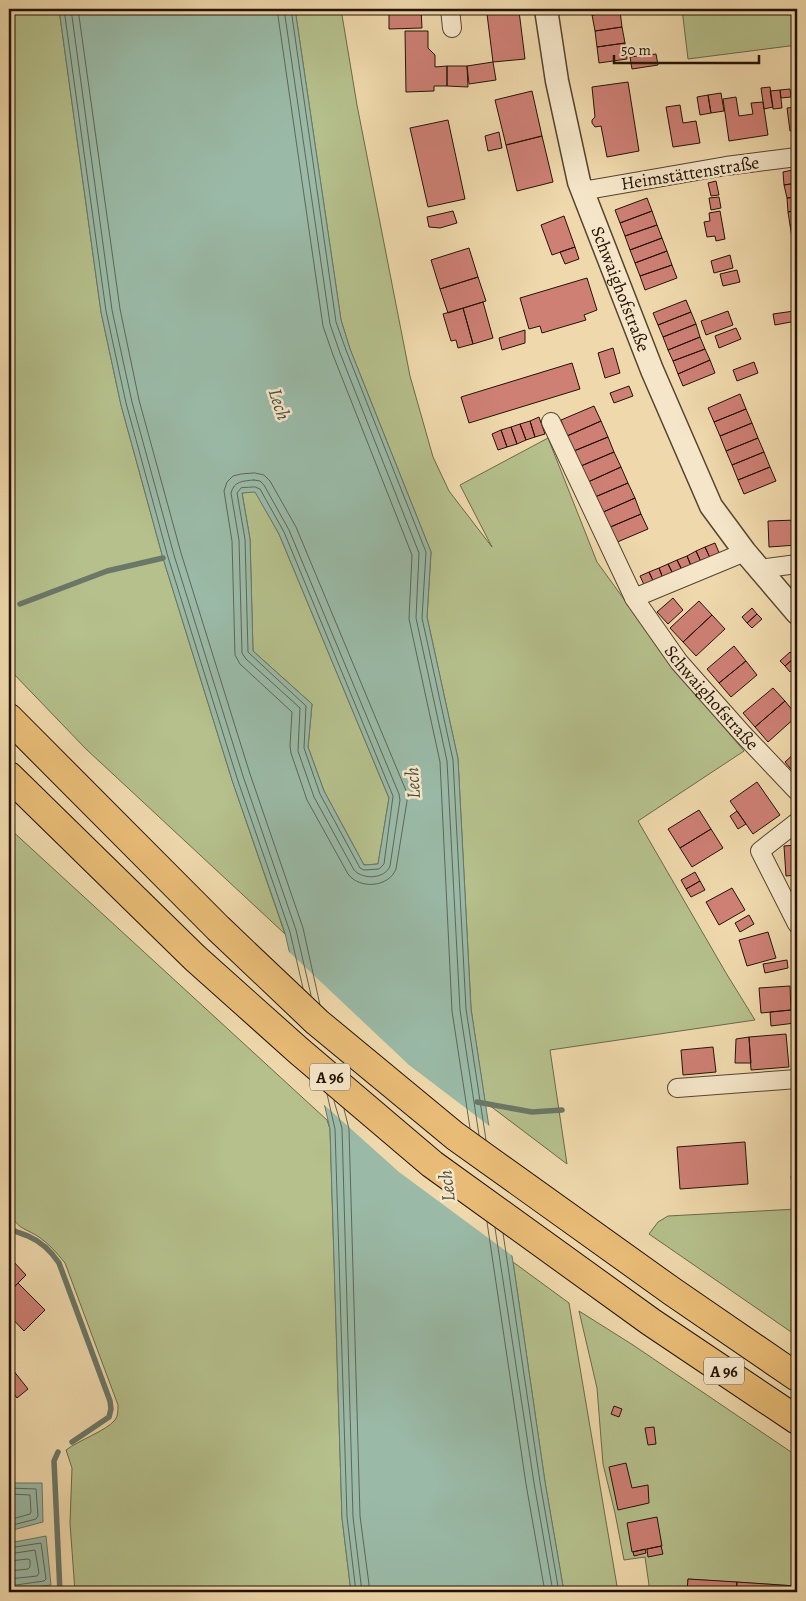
<svg xmlns="http://www.w3.org/2000/svg" width="806" height="1601" font-family="Alegreya,serif">
  <style>
    .green { fill: #b5c08c; stroke: #6c6949 }
    .water { fill: #9abaa7; stroke: #6b7767; fill-rule: evenodd }
    .pier { fill: #efd9ac }
    .lines { fill: none; stroke-linecap: round; stroke-linejoin: round }
    .shore { stroke: #5f6656; stroke-width: 1 }
    .stream { stroke: #6b7767; stroke-width: 5.5 }
    .building { fill: #ce8075; stroke: #241206 }
    .minor-casing { stroke: #574430; stroke-width: 20 }
    .tertiary-casing { stroke: #574430; stroke-width: 25 }
    .motorway-casing { stroke: #241206; stroke-width: 30 }
    .minor { stroke: #f5e6c9; stroke-width: 18 }
    .tertiary { stroke: #f5e6c9; stroke-width: 22 }
    .motorway { stroke: #e8bc76; stroke-width: 28 }
    .labels { text-anchor: middle; stroke-width: 5; stroke-linejoin: round; paint-order: stroke }
    .shield { fill: #f5e6c9; stroke: #635240; stroke-width: 1 }
    .shield-label { font-size: 16px; font-weight: bold; fill: #241206 }
    .street-label { font-size: 18px; fill: #241206; stroke: #f5e6c9 }
    .water-label { font-size: 19px; font-style: italic; fill: #4d4d3e; stroke: #f5e6c9 }
  </style>
  <rect width="100%" height="100%" fill="#efd9ac"/>
  <filter id="stains"><feTurbulence type="fractalNoise" baseFrequency=".004" numOctaves="4"/><feColorMatrix values="0 0 0 0 .2 0 0 0 0 .09 0 0 0 0 .02 0 0 0 .5 -.17"/></filter>
  <radialGradient id="worn" r=".72"><stop offset=".6" stop-color="#630" stop-opacity="0"/><stop offset="1" stop-color="#630" stop-opacity=".3"/></radialGradient>
  <path class="green" d="M9 9H59L101 312 121 405 163 558 232 780 285 934 86 749 9 669Z
    M295 9H341L357 105 410 376 433 457 449 491 492 547 460 485 548 438 597 562 673 667 744 751 638 821 726 973 755 1020 550 1050 567 1164 485 1102 471 1009 458 759 427 617 431 552 350 349 341 320Z
    M682 9H797V45L688 59Z
    M255 491 279 534 389 798 378 864 364 865 324 791 308 747 312 704 253 651 250 539 242 493Z
    M9 828 327 1120 330 1129 342 1518 351 1592H75L70 1523 72 1468 66 1450C79 1440 106 1431 115 1420 118 1416 118 1411 118 1405L65 1263C57 1253 49 1244 39 1237 23 1227 19 1230 9 1212Z
    M797 1209V1336L649 1234 658 1222 668 1216Z
    M513 1262 569 1303 618 1592H564L545 1482Z
    M579 1311 633 1345 797 1456V1592H795V1586L688 1579 687 1592H650L645 1557 624 1560 615 1513 603 1464 597 1388Z"/>
  <path class="water" d="M59 9H295L341 320 350 349 431 552 427 617 458 759 471 1009 489 1127 513 1262 545 1482 564 1592H351L342 1518 330 1129 285 933 232 780 163 558 121 405 101 312ZM255 492 279 534 389 798 378 864 364 865 324 791 308 747 312 704 253 651 250 539 242 493Z
    M9 1483H42L43 1522 9 1531Z
    M46 1536 51 1585 9 1590V1543Z"/>
  <path class="pier" d="M286 949 409 1065 492 1128 514 1257 399 1172 321 1102Z"/>
  <g class="lines">
    <path class="shore" d="M64 9 106 311 126 403 168 557 237 778 290 932 303 988
      M71 9 112 310 132 402 174 555 243 776 296 930 311 995
      M78 9 120 309 139 400 181 553 250 774 303 928 320 1005
      M277 9 323 326 333 355 412 555 409 619 440 762 452 1011 470 1128
      M284 9 330 324 340 353 419 553 416 618 447 761 460 1010 479 1135
      M291 9 336 322 346 350 426 552 422 618 453 760 466 1009 486 1140
      M255 473 264 475 270 481 296 527 407 793V801L396 869C389 887 360 890 348 874L307 800 291 753 290 746 292 712 240 664 235 655 232 541 224 491 227 482 233 476 241 474Z
      M254 480 260 481 264 485 289 530 399 794 400 800 390 866C385 879 363 880 354 870L314 797 298 751 300 708 246 659 242 653 239 540 231 493C234 481 243 481 254 480Z
      M255 487 260 489 284 532 393 796 384 864 379 869 364 870 360 868 320 794 304 748 306 706 248 652 245 539 237 493 241 488Z
      M327 1094 335 1129 347 1517 356 1592
      M334 1101 342 1128 353 1517 362 1592
      M344 1109 349 1129 360 1516 370 1592
      M487 1222 526 1484 545 1592
      M495 1228 534 1483 553 1592
      M503 1233 540 1482 559 1592
      M9 1488 36 1489 38 1516 36 1519 9 1526
      M9 1494 30 1495 31 1512 30 1514 9 1520
      M9 1548 41 1543 46 1579 44 1581 9 1586
      M9 1554 35 1550 39 1573 37 1576 9 1579
      M9 1561 28 1559 30 1560V1567L28 1569 9 1571"/>
    <path class="stream" d="M20 604 107 571 163 558
      M477 1102 532 1112 562 1110
      M9 1228C15 1232 21 1233 28 1236 42 1242 51 1251 59 1263L110 1401 111 1409 109 1417 72 1442
      M58 1452 54 1461 60 1592"/>
  </g>
  <path class="building" d="M389 9H421L422 28 389 29Z
    M591 9H619L620 11 592 15Z
    M519 11 525 59 493 62 487 14Z
    M620 11 622 27 595 31 592 15Z
    M622 27 625 43 597 47 595 31Z
    M405 31H428V48L435 55V67L447 66V86H434V91L406 92Z
    M625 43 627 59 599 63 597 47Z
    M656 54 658 65 632 69 630 57Z
    M493 62 496 80 469 84 467 66Z
    M447 66H467L468 87 447 86Z
    M628 82 639 151 607 157 601 126 595 127 592 123V120L595 117 592 87Z
    M770 87 773 107 764 109 761 88Z
    M790 89 791 97 781 98 780 90Z
    M780 90 782 108 773 109 770 91Z
    M532 91 542 136 506 145 495 100Z
    M721 93 724 111 711 113 708 95Z
    M708 95 711 113 700 115 697 97Z
    M736 97 739 116 753 114 751 103 763 102 768 135 729 141 723 99Z
    M680 105 683 123 696 121 700 143 673 147 666 107Z
    M797 107V130L790 131 787 108Z
    M448 120 465 199 428 207 410 128Z
    M499 132 502 148 488 151 485 136Z
    M542 136 553 182 517 191 506 145Z
    M797 169V183L784 185 783 172Z
    M716 181 719 195 711 196 708 183Z
    M797 183V197L787 198 784 185Z
    M719 197 721 208 711 210 709 198Z
    M797 197V210L788 212 787 198Z
    M647 198 652 211 620 223 615 210Z
    M797 210V224L790 225 788 212Z
    M453 211 457 223 440 228 429 227 427 217Z
    M652 211 657 225 625 236 620 223Z
    M720 211 725 239 716 241 715 236 707 237 704 222 710 221 709 213Z
    M564 216 575 247 552 255 541 225Z
    M797 224V237L792 238 790 225Z
    M657 225 662 238 630 250 625 236Z
    M797 237V251H794L792 238Z
    M662 238 667 251 635 263 630 250Z
    M575 247 579 259 565 264 560 252Z
    M469 248 478 277 440 289 431 260Z
    M667 251 672 265 640 276 635 263Z
    M730 255 733 268 714 273 711 261Z
    M672 265 677 278 645 290 640 276Z
    M737 270 740 282 723 286 720 274Z
    M478 277 486 301 448 313 440 289Z
    M587 278 597 310 584 315 586 320 542 333 540 326 529 329 520 298Z
    M686 300 691 312 658 325 653 313Z
    M483 302 493 338 473 344 463 308Z
    M463 308 473 344 458 348 456 340 451 341 443 314Z
    M728 311 733 325 706 335 701 321Z
    M794 311 796 321 775 325 773 314Z
    M691 312 696 324 663 337 658 325Z
    M696 324 700 337 668 350 663 337Z
    M736 328 741 339 719 348 715 336Z
    M525 330V343L502 350 499 338Z
    M700 337 705 349 673 361 668 350Z
    M613 348 620 373 605 378 598 353Z
    M705 349 710 360 678 374 673 361Z
    M710 360 715 373 683 386 678 374Z
    M754 362 758 373 737 381 733 370Z
    M572 363 580 389 469 423 461 397Z
    M629 386 633 396 614 403 610 393Z
    M740 394 746 409 714 422 708 408Z
    M797 405V419H796L794 406Z
    M594 406 601 421 567 436 561 420Z
    M746 409 752 423 720 436 714 422Z
    M539 417 545 434 535 437 530 421Z
    M530 421 535 437 526 440 520 424Z
    M601 421 608 437 574 451 567 436Z
    M752 423 758 438 726 451 720 436Z
    M520 424 526 440 517 444 511 427Z
    M511 427 517 444 507 447 501 430Z
    M501 430 507 447 498 450 492 434Z
    M608 437 614 452 581 466 574 451Z
    M758 438 764 452 732 465 726 451Z
    M797 451V481H796L793 452Z
    M614 452 621 467 588 482 581 466Z
    M764 452 770 467 738 480 732 465Z
    M621 467 628 483 595 497 588 482Z
    M770 467 776 481 744 494 738 480Z
    M628 483 635 498 601 513 595 497Z
    M635 498 641 514 608 528 601 513Z
    M641 514 648 529 615 543 608 528Z
    M797 520V545L769 547 768 521Z
    M715 543 720 555 711 560 705 547Z
    M705 547 711 560 702 564 696 551Z
    M696 551 702 564 692 568 687 556Z
    M687 556 692 568 683 572 677 560Z
    M677 560 683 572 674 576 668 564Z
    M668 564 674 576 664 581 659 568Z
    M659 568 664 581 655 585 649 572Z
    M649 572 655 585 646 589 640 576Z
    M673 598 683 610 668 624 657 612Z
    M699 601 712 615 683 642 670 628Z
    M752 608 757 614 747 623 742 617Z
    M757 614 762 619 752 628 747 623Z
    M712 615 725 629 696 656 683 642Z
    M734 646 746 661 719 683 707 669Z
    M790 652 795 657 785 666 780 661Z
    M795 657 797 660V665L790 672 785 666Z
    M746 661 757 675 731 697 719 683Z
    M773 688 785 701 755 727 743 713Z
    M785 701 797 716 768 742 755 727Z
    M797 751V773L795 774 785 762Z
    M757 782 780 815 753 834 730 801Z
    M699 810 711 829 680 848 668 829Z
    M737 811 746 824 738 829 730 816Z
    M711 829 723 848 692 867 680 848Z
    M797 845V875L786 876 784 846Z
    M695 872 700 881 686 889 681 880Z
    M700 881 705 890 691 897 686 889Z
    M732 888 745 910 719 925 706 902Z
    M749 915 754 924 740 932 735 923Z
    M768 932 776 958 747 966 739 940Z
    M787 960 788 968 765 973 763 964Z
    M790 986 791 1010 761 1013 759 988Z
    M791 1010H794L795 1023 771 1026 770 1012Z
    M786 1034 789 1067 751 1070 749 1037Z
    M749 1037 751 1063H735L736 1039Z
    M713 1047 716 1072 683 1075 681 1050Z
    M745 1142 748 1184 680 1189 677 1147Z
    M797 1175V1198L794 1199 791 1176Z
    M12 1260 26 1275 10 1291 9 1290V1263Z
    M18 1283 45 1310 24 1331 9 1315V1293Z
    M9 1365 28 1389 17 1398 10 1388 9 1389Z
    M614 1406 622 1409 619 1417 611 1414Z
    M654 1427 656 1444 648 1445 645 1428Z
    M626 1463 632 1488 648 1485 649 1503 618 1510 609 1467Z
    M657 1517 662 1546 632 1552 627 1523Z
    M661 1546 663 1554 648 1557 647 1549Z
    M645 1549 646 1553 634 1556 633 1552Z
    M688 1579 737 1582 736 1592H687Z
    M737 1582 796 1586 795 1592H736Z"/>
  <g class="lines">
    <defs>
      <g id="minor">
        <path d="M450 9 452 28"/>
        <path d="M582 191 726 166 797 157"/>
        <path id="s1" d="M551 422 634 598 679 662 741 732 797 791"/>
        <path d="M759 569 797 564"/>
        <path d="M634 598 745 552"/>
        <path d="M797 822 760 851 797 924"/>
        <path d="M677 1088 797 1079"/>
      </g>
      <g id="tertiary">
        <path id="s2" d="M546 9 557 81 579 182 652 370 711 506 745 552 797 613"/>
      </g>
      <path id="motorway" d="M9 718 218 928 317 1022 455 1136 673 1292 797 1377
        M9 776 195 958 299 1051 432 1164 651 1322 797 1420"/>
    </defs>
    <use href="#minor" class="minor-casing"/>
    <use href="#tertiary" class="tertiary-casing"/>
    <use href="#motorway" class="motorway-casing"/>
    <use href="#minor" class="minor"/>
    <use href="#tertiary" class="tertiary"/>
    <use href="#motorway" class="motorway"/>
  </g>
  <g class="labels">
    <g class="shield">
      <rect x="310" y="1063.5" width="40" height="27" rx="4"/>
      <rect x="704" y="1357.5" width="40" height="27" rx="4"/>
    </g>
    <g class="shield-label">
      <text x="330" y="1083">A 96</text>
      <text x="724" y="1377">A 96</text>
    </g>
    <g class="street-label">
      <text transform="translate(690 173) rotate(-9)" y="6">Heimstättenstraße</text>
      <text dy="6" stroke="none"><textPath href="#s2" startOffset="291">Schwaighofstraße</textPath></text>
      <text dy="6" stroke="none"><textPath href="#s1" startOffset="321">Schwaighofstraße</textPath></text>
    </g>
    <g class="water-label">
      <text transform="translate(280 404) rotate(72)" y="7">Lech</text>
      <text transform="translate(412 783) rotate(-94)" y="7">Lech</text>
      <text transform="translate(446 1186) rotate(-96)" y="7">Lech</text>
    </g>
  </g>
  <rect width="806" height="1601" fill="none" stroke="#efd9ac" stroke-width="30"/>
  <rect x="10" y="10" width="786" height="1581" fill="none" stroke="#241206" stroke-width="2.5"/>
  <rect x="15" y="15" width="776" height="1571" fill="none" stroke="#241206"/>
  <path d="M614 55v8h145v-8" fill="none" stroke="#241206" stroke-width="2.5"/>
  <text x="621" y="55" font-size="15" fill="#241206" stroke="#f5e6c9" stroke-width="4" paint-order="stroke">50 m</text>
  <rect width="100%" height="100%" filter="url(#stains)"/>
  <rect width="100%" height="100%" fill="url(#worn)"/>
</svg>
